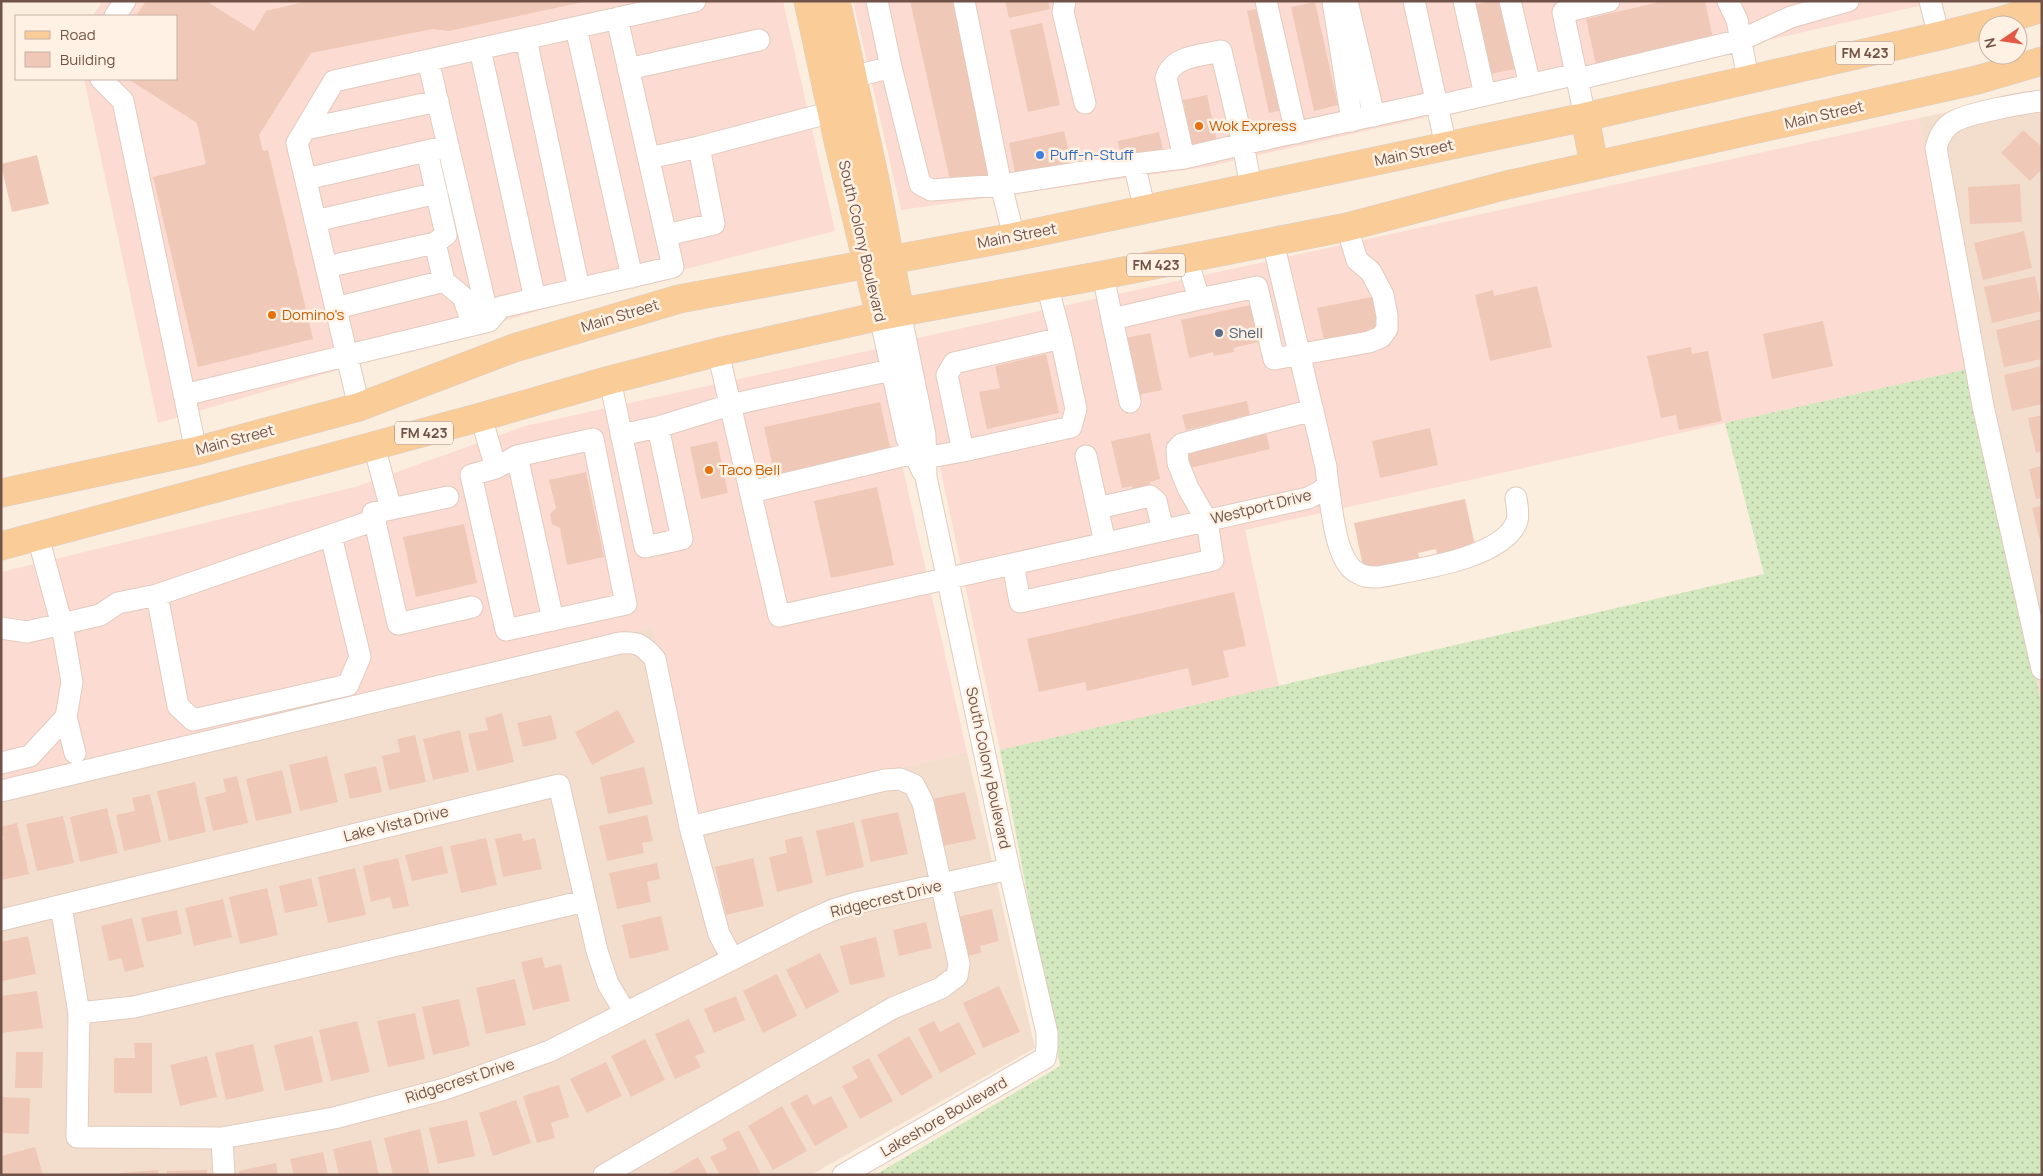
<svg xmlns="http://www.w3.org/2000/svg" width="2043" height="1176" font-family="Manrope,sans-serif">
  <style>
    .residential { fill: #f3dece }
    .commercial { fill: #fcdbd2 }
    .grass { fill: url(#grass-dots) }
    .building { fill: #f0c8b7 }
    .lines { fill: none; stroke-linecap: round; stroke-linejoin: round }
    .minor-casing { stroke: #e1cbbe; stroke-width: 23 }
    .major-casing { stroke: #d7cfcc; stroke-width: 29 }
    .minor { stroke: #fff; stroke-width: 21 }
    .major { stroke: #facc98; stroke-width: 28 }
    .food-dot { fill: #e8710a; stroke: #fff2e4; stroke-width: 2 }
    .shop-dot { fill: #3f7fe0; stroke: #fff2e4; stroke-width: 2 }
    .service-dot { fill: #5c6f8a; stroke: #fff2e4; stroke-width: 2 }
    .labels { text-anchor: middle; stroke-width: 5; stroke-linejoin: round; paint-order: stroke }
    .shield { fill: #fff2e4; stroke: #9c8277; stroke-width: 1 }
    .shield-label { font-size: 14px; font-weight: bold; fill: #715248 }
    .street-label { font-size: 15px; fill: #715248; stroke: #fff2e4 }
    .food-label { font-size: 15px; fill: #c56008; stroke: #fff2e4; text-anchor: start }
    .shop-label { font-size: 15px; fill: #366cbe; stroke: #fff2e4; text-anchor: start }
    .service-label { font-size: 15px; fill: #4e5e75; stroke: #fff2e4; text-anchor: start }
  </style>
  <defs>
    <pattern id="grass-dots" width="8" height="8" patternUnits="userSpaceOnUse" patternTransform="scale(1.25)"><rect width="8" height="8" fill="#d3e8be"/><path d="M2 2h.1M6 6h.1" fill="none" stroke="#b0bf9c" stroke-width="1.8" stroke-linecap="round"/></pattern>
  </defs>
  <rect width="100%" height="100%" fill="#fbeedf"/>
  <path class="residential" d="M2042 92V706L1968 369 1919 118Z
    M653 627 696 817 967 752 1035 1048 811 1175H1V780Z"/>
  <path class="commercial" d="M102 1H783L835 231 639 281 158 423 84 79H176V16H93Z
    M853 1H1941L1206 167 901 210Z
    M1919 118 1968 369 1245 530 1279 687 1000 750 913 339Z
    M876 349 967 752 696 817 653 627 1 780V572L355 487 525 426Z"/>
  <path class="grass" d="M1968 369 2042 706V1175H875L1060 1066 1000 750 1764 574 1725 423Z"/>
  <path class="building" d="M146 1H206L254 31 266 11 308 1 583 2 449 31 433 29 311 53 259 135 263 151 268 150 313 339 198 367 153 177 206 164 197 123 128 79H176V16H136Z
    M910 1H956L996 176 960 184 949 176Z
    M1005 1H1048L1050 9 1009 18Z
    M1492 1H1499L1515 69 1486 75 1470 6Z
    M1664 1H1705L1713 38 1596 65 1586 19Z
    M1315 2 1338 105 1314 111 1291 7Z
    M1260 8 1283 110 1269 113 1247 11Z
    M1042 23 1060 105 1028 112 1010 30Z
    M1207 95 1217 142 1189 148 1181 110 1185 109 1183 100Z
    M2023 130 2042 147V169L2030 181 2001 153Z
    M1064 131 1072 166 1016 178 1009 143Z
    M1159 132 1164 155 1122 164 1118 141Z
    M37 155 49 204 12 212 1 164Z
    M2020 184 2022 222 1970 224 1968 187Z
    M2024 231 2032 268 1983 280 1974 243Z
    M2035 276 2042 311 1992 323 1984 287Z
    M1537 286 1552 347 1490 361 1475 295 1493 290 1494 296Z
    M1372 297 1379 329 1324 341 1317 308Z
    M1250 305 1258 342 1233 348 1234 352 1214 356 1213 352 1189 358 1181 320Z
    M2042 319V359L2004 367 1996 330Z
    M1823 321 1833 366 1772 379 1763 334Z
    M1150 333 1162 390 1138 395 1126 338Z
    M1691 347 1692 354 1708 351 1722 421 1679 430 1676 415 1661 418 1647 356Z
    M1046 354 1059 413 987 429 979 392 1000 388 995 366Z
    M2042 366V404L2012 411 2004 375Z
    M1247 401 1250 415 1186 430 1182 415Z
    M880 402 891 452 775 477 764 427Z
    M2042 415V451L2036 453 2028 418Z
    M1430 428 1438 465 1380 478 1372 441Z
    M1150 433 1160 479 1150 482 1152 490 1134 494 1132 486 1122 488 1111 441Z
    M1266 434 1270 449 1186 469 1182 454Z
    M717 441 728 493 701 499 690 447Z
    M2042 466V498L2036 499 2029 469Z
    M586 472 604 557 567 565 560 528 552 524 550 514 556 508 549 480Z
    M877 487 894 565 831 578 814 501Z
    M1465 499 1476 550 1438 558 1436 549 1418 553 1421 564 1365 576 1354 523Z
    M2042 505V544H2041L2032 508Z
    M464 524 477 583 416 597 403 537Z
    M1234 592 1246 646 1223 651 1229 677 1192 686 1188 668 1087 691 1085 682 1039 692 1027 639Z
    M618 710 635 742 592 765 575 732Z
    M502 713 514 762 477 771 468 734 488 730 485 718Z
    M551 715 557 739 523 747 517 723Z
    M460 730 469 772 433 780 423 739Z
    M415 735 426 782 389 790 382 756 400 752 397 739Z
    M327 756 338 802 300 811 289 765Z
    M376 766 382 792 350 799 344 774Z
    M644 767 653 804 608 814 600 777Z
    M282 770 292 813 256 821 246 779Z
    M237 776 248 823 213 831 205 797 226 792 223 779Z
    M195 782 206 832 169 841 157 791Z
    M965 792 976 839 939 847 928 800Z
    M150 794 161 842 124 851 116 815 135 811 132 798Z
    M107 808 118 853 80 862 70 817Z
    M898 812 908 854 871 862 861 820Z
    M647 815 653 841 642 843 644 853 607 861 599 826Z
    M63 816 74 863 37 871 26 824Z
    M854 822 864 867 826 876 816 831Z
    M17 823 29 874 1 880V840L4 839 1 827Z
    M521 833 523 841 535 838 542 869 503 877 495 839Z
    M802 836 813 883 777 892 769 857 787 853 785 840Z
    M486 838 497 885 461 893 450 846Z
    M442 846 448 873 412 881 405 855Z
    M398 858 409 906 393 909 390 897 371 902 363 866Z
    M753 858 764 906 726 915 715 867Z
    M657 863 660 879 647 882 651 902 617 909 609 873Z
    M355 868 366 915 328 923 318 877Z
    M311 878 318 906 285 913 279 886Z
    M267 888 278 935 240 944 229 897Z
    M223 899 232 937 194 946 185 908Z
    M992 909 999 941 980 946 981 953 962 957 953 918Z
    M177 910 182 934 147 942 141 918Z
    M661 916 669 950 630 959 622 925Z
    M132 918 144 967 125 972 121 958 109 961 101 926Z
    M926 922 932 948 899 956 893 930Z
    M28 936 36 974 2 981 1 942Z
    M876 937 885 977 850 985 840 946Z
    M820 953 839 992 806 1009 786 970Z
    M542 957 545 968 561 964 570 1001 533 1010 521 962Z
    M777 974 797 1016 763 1033 743 991Z
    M515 979 526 1025 486 1034 476 988Z
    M999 986 1020 1032 983 1048 963 1003Z
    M37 991 43 1028 1 1033V996Z
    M736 996 745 1020 714 1033 704 1009Z
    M459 999 470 1046 433 1055 422 1007Z
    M415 1013 425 1059 388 1067 377 1021Z
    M689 1019 705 1052 695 1056 701 1067 675 1079 655 1034Z
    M357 1021 370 1072 331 1081 319 1030Z
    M934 1021 940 1032 959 1022 976 1054 940 1073 918 1029Z
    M312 1036 323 1082 285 1091 274 1045Z
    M909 1036 933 1077 901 1096 877 1055Z
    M645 1039 665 1080 631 1097 611 1056Z
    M134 1043H152V1093H114V1058H135Z
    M253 1044 264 1091 226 1100 215 1053Z
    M16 1052H43L42 1088H15Z
    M207 1056 217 1097 180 1106 170 1065Z
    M869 1058 893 1101 860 1119 842 1086 858 1078 852 1067Z
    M606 1062 622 1096 587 1113 570 1079Z
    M559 1085 569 1117 551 1123 555 1138 537 1143 523 1096Z
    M807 1094 813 1105 831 1096 848 1127 815 1146 790 1103Z
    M1 1097 30 1098 29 1134 1 1133Z
    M516 1100 531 1143 493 1156 479 1113Z
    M782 1106 807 1151 773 1170 748 1126Z
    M467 1120 475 1156 438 1164 429 1128Z
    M420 1129 430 1175H393L384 1138Z
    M739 1130 761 1174 759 1175H720L710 1157 727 1149 722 1139Z
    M371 1140 379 1175H339L333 1149Z
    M35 1147 43 1175H1V1156Z
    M323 1152 328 1175H294L290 1159Z
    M698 1157 708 1175H667Z
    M276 1163 278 1175H240L239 1171Z
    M158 1170V1175H120V1173Z
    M207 1170V1175H167V1171Z"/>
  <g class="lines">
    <defs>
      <path id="minor" d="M964 1 1001 185 1014 237
        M1065 1 1063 12 1085 103
        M1266 1 1296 133
        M1333 1 1352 121
        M1347 1 1374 116
        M1414 1 1446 146
        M1464 1 1485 95
        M1510 1 1530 85
        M1728 1 1737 20 1748 79
        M1930 1 1939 36
        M115 16 125 1
        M576 28 632 277
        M526 39 579 289
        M480 49 535 299
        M428 60 489 321
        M891 67 920 184 931 190 1001 185 1134 164 1145 210
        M628 69 759 40
        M853 77 891 67 877 1
        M101 79 123 101 196 451
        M1578 79 1741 40 1791 17 1848 1
        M2042 101C2023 103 1968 113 1953 122 1943 128 1939 137 1936 148L1983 406 2042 669
        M1437 106 1577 74
        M1585 117 1563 12 1609 1
        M306 129 438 101
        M427 151 446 235 435 243 444 281
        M649 158 699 147
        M1134 164 1184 158 1243 144 1221 51C1201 56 1173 55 1166 78L1184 158
        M306 179 448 146
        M1251 187 1243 144 1436 102
        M315 221 437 193
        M666 235 714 224 699 147 832 112
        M326 267 435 243
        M1103 275 1112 319 1199 299 1187 259
        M1047 285 1061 338 954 363 947 375 963 451 1071 427 1076 409 1061 338
        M1199 299 1257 287 1274 359 1369 342 1381 337 1387 329V316L1383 295 1371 272 1357 260 1347 227
        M336 308 444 281 463 297 473 325
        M880 316 907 439 923 472
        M1112 319 1130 402
        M718 352 779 616 1308 498 1320 492 1328 485 1326 467 1273 242
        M610 380 645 547 682 539 658 427 621 435
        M184 395 489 321 501 307 673 267 617 18
        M359 407 297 143 334 81 695 1
        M481 417 496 468
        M658 427 730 405 891 370
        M593 439 626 604 506 630 471 475 496 468 517 456Z
        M374 446 391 509 373 513 398 624 472 607
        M517 456 553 620
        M1086 456 1105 543
        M925 458 963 451
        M1328 485C1332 508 1335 559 1356 572 1364 577 1370 577 1378 577 1413 570 1504 559 1517 521 1519 515 1517 505 1516 498
        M751 492 914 453
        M1098 508 1150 496 1156 501 1163 530
        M391 509 448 497
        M1013 564 1020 602 1213 560 1207 521 1188 488 1178 463 1177 449 1182 444 1313 410
        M157 595 178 706 193 720 348 685 360 657 331 536
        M1 628 27 632 100 615 118 603 157 595 375 520
        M66 717 75 753
        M1 763 30 756 66 717 72 682 62 625 38 537
        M1 791 620 643C639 642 643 645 655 659L690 827 719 934 732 958
        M61 906 79 1013 77 1137 222 1138 334 1118 445 1089 550 1051 806 922 833 910 856 903 1009 869
        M1 920 559 785 597 951 608 984 625 1012
        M79 1013 134 1007 585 901
        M222 1138 224 1175
        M604 1175 893 1008 941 988 957 976 959 964 923 803 914 785 900 779 885 780 690 827
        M843 1175 1045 1058 1047 1047V1033L1009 869 926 477 925 435 900 312"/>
      <path id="major" d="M808 1 838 141 880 316
        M836 1 874 175 900 312
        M1585 117 1594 165
        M1 493 196 451 359 407 514 348 679 299 1014 237 1585 117 1939 36 2000 21 2042 8
        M1 546 481 417 610 380 718 352 880 316 1103 275 1347 227 1507 185 1977 80 2042 61"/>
    </defs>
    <use href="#minor" class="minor-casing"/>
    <use href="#major" class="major-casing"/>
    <use href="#minor" class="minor"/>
    <use href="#major" class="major"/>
  </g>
  <g class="food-dot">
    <circle cx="1199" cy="126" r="5"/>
    <circle cx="272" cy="315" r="5"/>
    <circle cx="709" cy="470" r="5"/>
  </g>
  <circle class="shop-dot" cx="1040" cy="155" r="5"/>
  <circle class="service-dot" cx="1219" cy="333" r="5"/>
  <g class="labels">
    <g class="shield">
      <rect x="1836" y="41.5" width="58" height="23" rx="4"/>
      <rect x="1127" y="253.5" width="58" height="23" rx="4"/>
      <rect x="395" y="421.5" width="58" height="23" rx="4"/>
    </g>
    <g class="shield-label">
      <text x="1865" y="58">FM 423</text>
      <text x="1156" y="270">FM 423</text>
      <text x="424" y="438">FM 423</text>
    </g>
    <g class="street-label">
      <text transform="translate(1824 115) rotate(-13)" y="5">Main Street</text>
      <text transform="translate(1414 153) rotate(-12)" y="5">Main Street</text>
      <text transform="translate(1017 236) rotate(-11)" y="5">Main Street</text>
      <text transform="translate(862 241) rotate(77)" y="5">South Colony Boulevard</text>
      <text transform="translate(620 316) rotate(-17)" y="5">Main Street</text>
      <text transform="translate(235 440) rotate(-15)" y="5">Main Street</text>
      <text transform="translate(1261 507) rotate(-14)" y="5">Westport Drive</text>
      <text transform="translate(988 768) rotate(78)" y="5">South Colony Boulevard</text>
      <text transform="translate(396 824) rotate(-14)" y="5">Lake Vista Drive</text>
      <text transform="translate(886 899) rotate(-14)" y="5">Ridgecrest Drive</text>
      <text transform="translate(460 1081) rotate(-18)" y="5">Ridgecrest Drive</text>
      <text transform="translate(944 1117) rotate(-30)" y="5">Lakeshore Boulevard</text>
    </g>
    <g class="food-label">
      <text x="1209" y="131">Wok Express</text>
      <text x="282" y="320">Domino's</text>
      <text x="719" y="475">Taco Bell</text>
    </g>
    <g class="shop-label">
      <text x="1050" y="160">Puff-n-Stuff</text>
    </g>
    <g class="service-label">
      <text x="1229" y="338">Shell</text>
    </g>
  </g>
  <rect width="2043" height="1176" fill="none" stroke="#715248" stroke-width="5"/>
  <rect x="15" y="15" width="162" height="65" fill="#fff2e4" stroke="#c6b2a6"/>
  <rect x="25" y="31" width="25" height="8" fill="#facc98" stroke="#c6b2a6"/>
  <text x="60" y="40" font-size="15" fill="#715248">Road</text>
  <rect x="25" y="52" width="25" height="15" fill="#f0c8b7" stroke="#c6b2a6"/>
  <text x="60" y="65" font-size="15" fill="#715248">Building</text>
  <g transform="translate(2003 40) rotate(257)"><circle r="24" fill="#fff2e4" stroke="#c6b2a6"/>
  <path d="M0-4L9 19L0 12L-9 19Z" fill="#e45945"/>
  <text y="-8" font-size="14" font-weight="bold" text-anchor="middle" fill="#715248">N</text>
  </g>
</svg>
